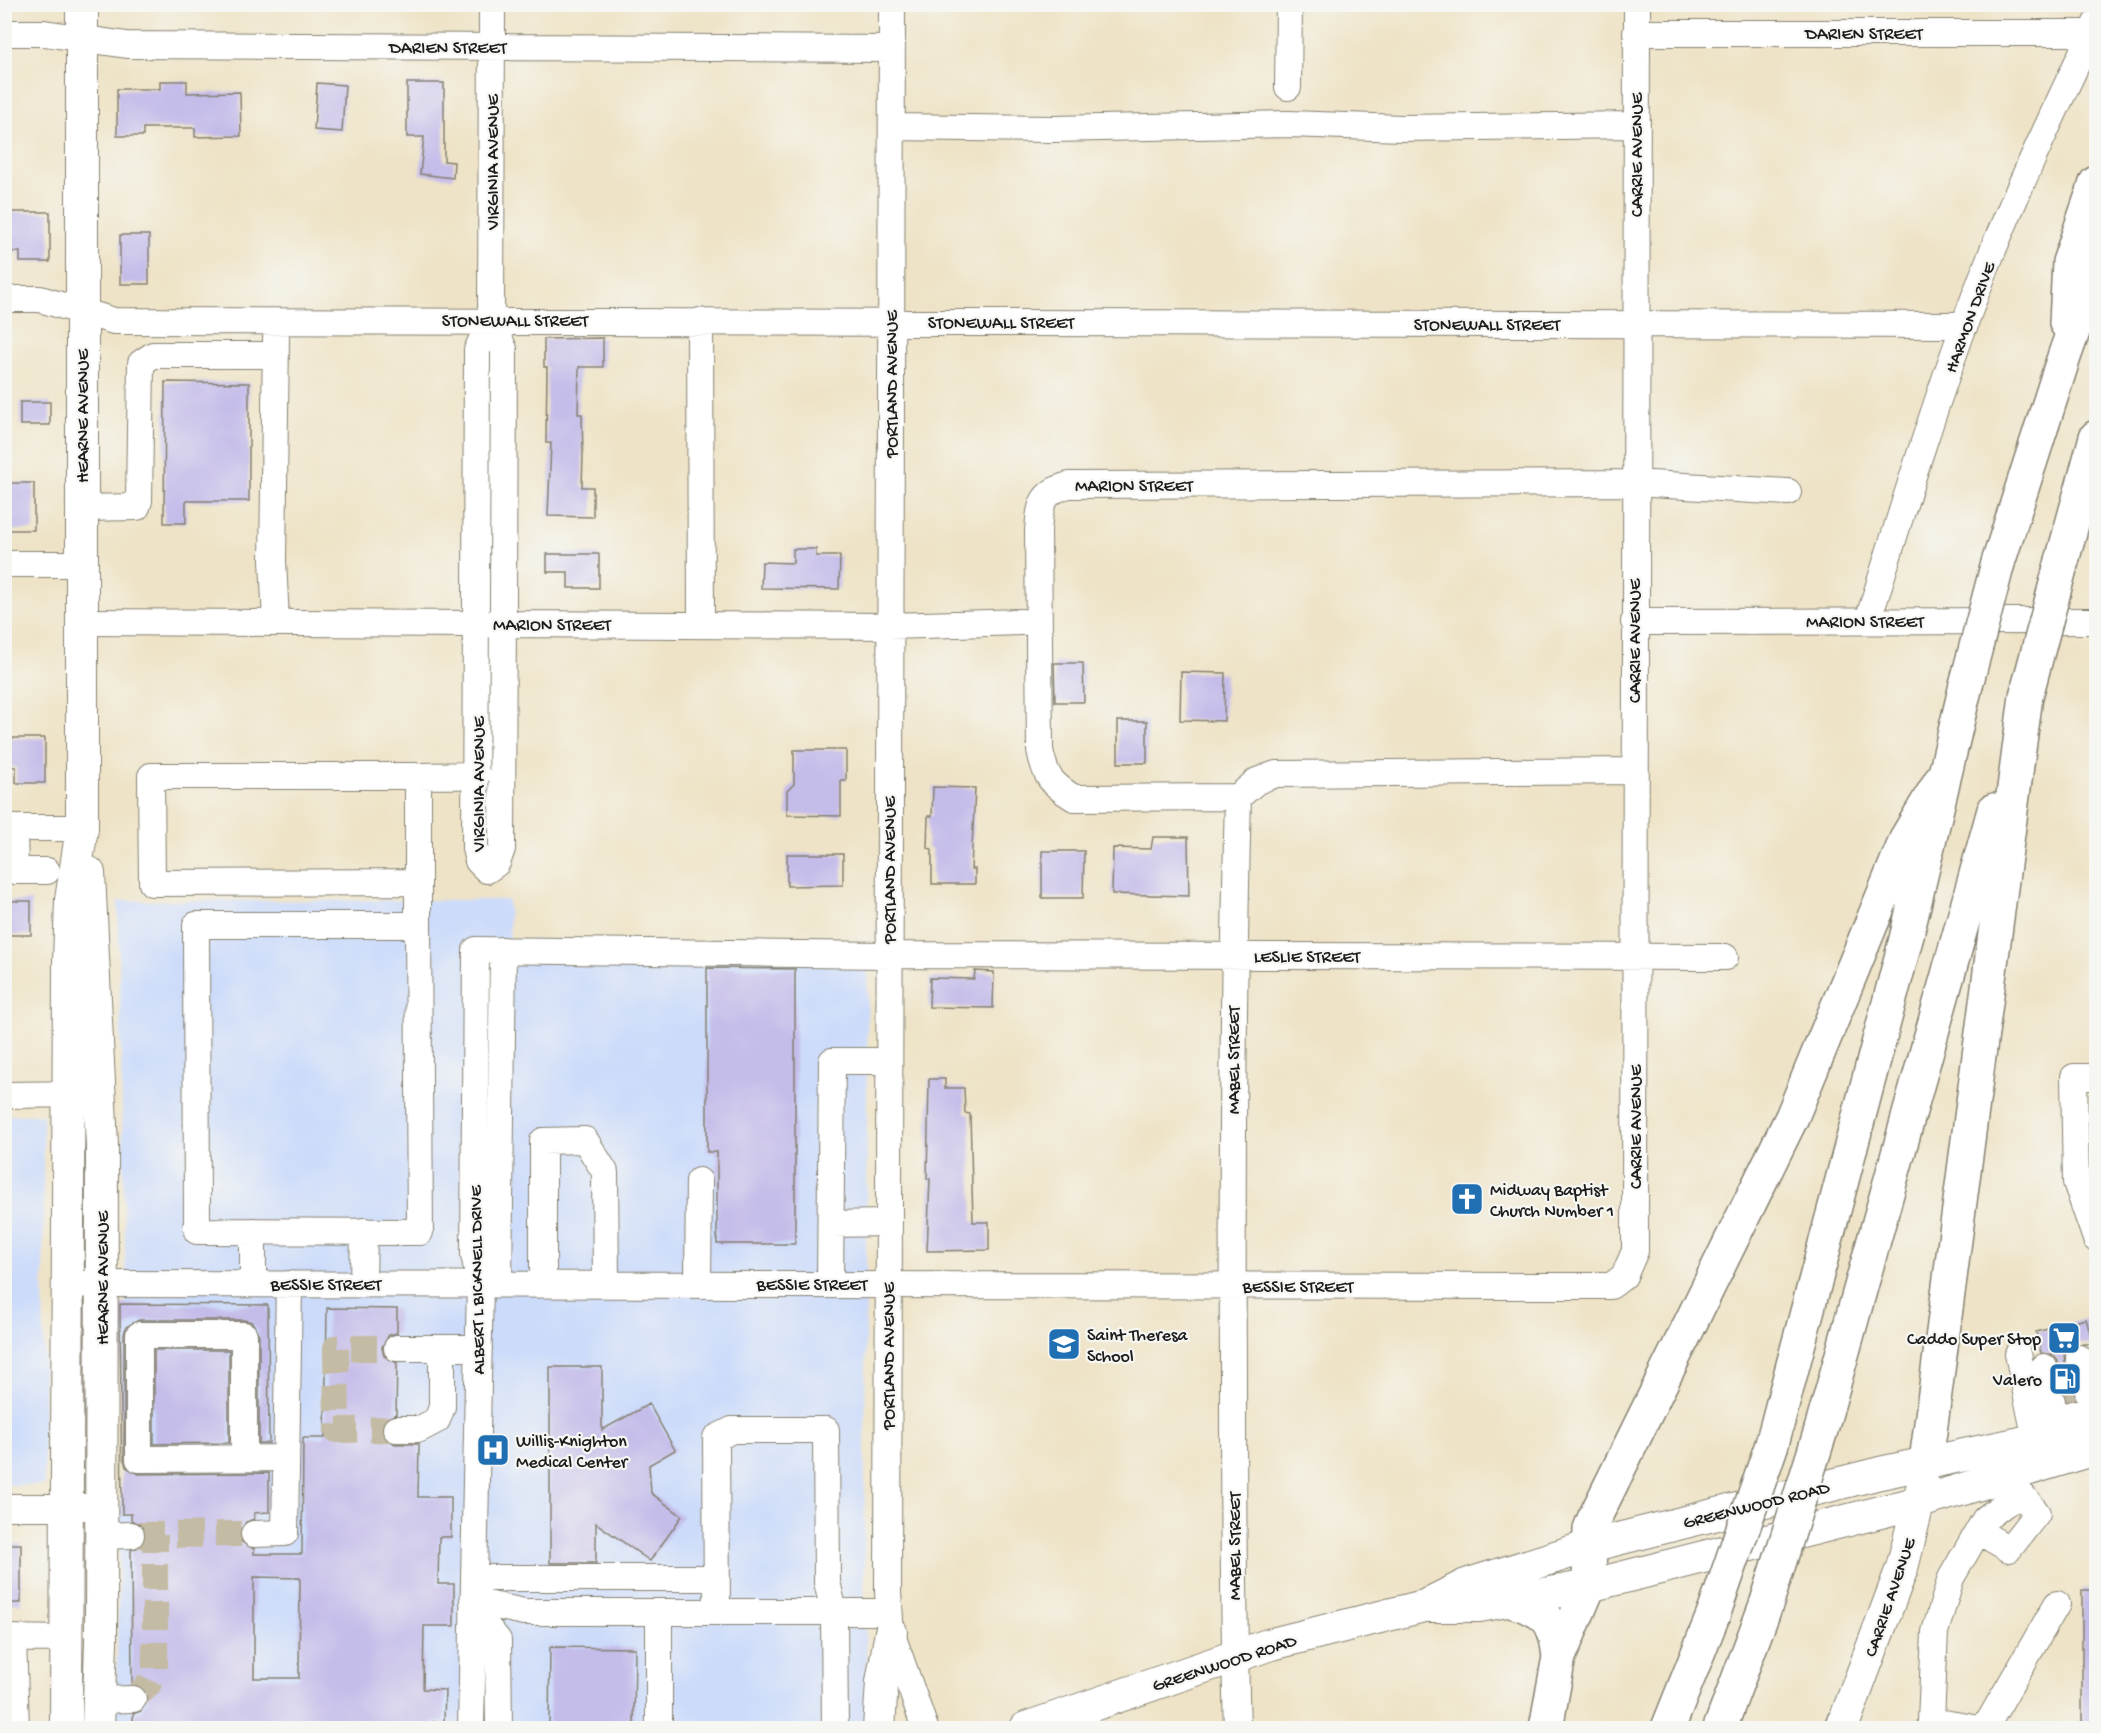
<svg xmlns="http://www.w3.org/2000/svg" width="2101" height="1733" font-family="'Gochi Hand',sans-serif">
  <style>
    .built { fill: #ccdbfa }
    .building { fill: #c4bce9; fill-rule: evenodd }
    .lines { fill: none; stroke-linecap: round; stroke-linejoin: round }
    .minor-tunnel { stroke: #c4bba4; stroke-width: 26; stroke-dasharray: 26 13; stroke-linecap: butt }
    .minor-casing { stroke: #858071; stroke-width: 28 }
    .major-casing { stroke: #858071; stroke-width: 34 }
    .highway-casing { stroke: #858071; stroke-width: 36 }
    .minor { stroke: #fff; stroke-width: 26 }
    .major { stroke: #fff; stroke-width: 32 }
    .highway { stroke: #fff; stroke-width: 33 }
    .highway-bridge-casing { stroke: #858071; stroke-width: 36; stroke-linecap: butt }
    .highway-bridge { stroke: #fff; stroke-width: 33 }
    .labels { text-anchor: middle; stroke-width: 4.5; stroke-linejoin: round; paint-order: stroke }
    .street-label { font-size: 18px; fill: #1c1c1c; stroke: #f6f6f2 }
    .poi-label { font-size: 18px; fill: #1c1c1c; stroke: #f6f6f2; text-anchor: start }
  </style>
  <rect width="100%" height="100%" fill="#f6f6f2"/>
  <filter id="ink" filterUnits="userSpaceOnUse"><feTurbulence type="fractalNoise" baseFrequency=".0167" numOctaves="2"/><feDisplacementMap in="SourceGraphic" scale="12" xChannelSelector="R" yChannelSelector="G"/><feConvolveMatrix kernelMatrix="1 2 1 2 8 2 1 2 1" color-interpolation-filters="sRGB"/></filter>
  <filter id="wash" filterUnits="userSpaceOnUse"><feTurbulence type="fractalNoise" baseFrequency=".008" numOctaves="4" result="noise"/><feDisplacementMap in="SourceGraphic" scale="24" xChannelSelector="R" yChannelSelector="G"/><feGaussianBlur stdDeviation="1.35" result="paint"/><feColorMatrix in="noise" values="0 0 0 0 0 0 0 0 0 0 0 0 0 0 0 0 0 1.4 0 .05"/><feComposite in="paint" operator="in"/></filter>
  <g filter="url(#wash)">
    <rect width="100%" height="100%" fill="#eee3c6"/>
    <path class="built" d="M508 900 510 940 868 945 864 1598 869 1728H115L126 1301 118 901Z
      M4 1115H43L44 1485H5Z"/>
    <g id="blocks">
      <path class="building" d="M160 81H187V93L240 92 241 136 195 137V128H143V136H117V89H160Z
        M317 83 345 85 342 132 314 130Z
        M407 83H444V161L454 162 453 178 420 174 424 137H407Z
        M4 212H50V262H20V252H4Z
        M120 235H149V284H120Z
        M603 338V367H579L578 414H582L583 455 582 487H593V517L548 516 551 443H546L547 367H544V339Z
        M165 382 249 383V501H186V523H164Z
        M20 402H50V425H20Z
        M4 483H34V530H4Z
        M793 549H816V556H840L839 589 761 588 762 562 793 563Z
        M547 554H599V588H568V572H547Z
        M1054 663H1083L1084 702H1055Z
        M1181 672 1225 673 1224 721 1180 720Z
        M1118 721H1147V763H1118Z
        M4 738H45V783H16V767H4Z
        M794 750H846V780H841V816L787 815V791L794 784Z
        M933 787 975 788 971 869H975V884H932V849L927 848 928 816H932Z
        M1153 837H1188L1189 896 1112 894 1113 848 1151 849Z
        M1042 851H1084L1083 898H1042Z
        M787 854H843V885L787 886Z
        M4 901H31V935H4Z
        M707 968 795 969V1244H717V1152H707Z
        M975 971 994 972 993 1008 929 1007 930 978 974 979Z
        M929 1079H945V1088H964L965 1113 970 1114 973 1222H989V1250L927 1251 930 1179H927Z
        M2090 1112H2097V1162L2091 1161Z
        M120 1304 268 1305 269 1443H259V1335L252 1322 244 1320H139L126 1327 124 1335V1459L126 1467 139 1474 269 1473V1512L254 1513V1519L246 1522 239 1534 242 1542 254 1549V1554H302L303 1438H325L327 1308 397 1309V1333L389 1335 382 1347 384 1356 397 1363 396 1414 383 1421V1436L395 1444H419L418 1497H451V1537H439L438 1584H454V1626H424L423 1689 445 1690 444 1722H433V1728H133V1714L141 1711 148 1699 145 1691 132 1684 131 1550 139 1547 146 1535 143 1527 131 1520V1514H122ZM254 1577 300 1578 299 1678H254Z
        M2086 1319 2093 1344H2075L2064 1355 2065 1362 2076 1377 2073 1389 2075 1398 2067 1400 2057 1381 2058 1361 2053 1355 2041 1353 2036 1332Z
        M154 1350H229V1443L154 1444Z
        M550 1367H602V1430L649 1404 675 1450 649 1465 651 1493 682 1516 650 1561 596 1523V1563H550Z
        M4 1544H21V1603H4Z
        M2082 1590H2097V1728H2082Z
        M550 1647 635 1648 634 1728H549Z"/>
    </g>
  </g>
  <g filter="url(#ink)">
    <use href="#blocks" fill-opacity="0" stroke="#858071" stroke-width="1.5"/>
    <g class="lines">
      <path class="minor-tunnel" d="M2048 1383 2083 1374
        M2052 1401 2088 1392
        M396 1429 337 1430 336 1348H397
        M137 1535 254 1534
        M133 1699 148 1685 155 1670V1535"/>
      <g class="minor-casing">
        <path id="minor" d="M892 4 888 1592 891 1632 925 1728
          M4 33H44L127 45 892 49
          M1636 33H2092
          M1288 87 1289 4
          M892 127 1053 129 1289 124 1402 128 1636 125
          M4 299H40L114 321 1965 325
          M491 320 477 350 475 848 478 861 487 870 497 863 502 849 504 349 491 320 492 4
          M700 321 701 625
          M276 338 273 560 276 622
          M82 508 137 507 139 501 141 363 153 355H276
          M4 564H82
          M1868 621C1903 507 1938 392 1981 280 2015 193 2056 108 2096 23
          M82 622 890 626 1022 622
          M1634 622 2096 621
          M418 776 477 775
          M1238 797 1074 798C1051 784 1045 776 1040 750L1038 531C1040 505 1041 492 1069 485L1634 483 1788 492
          M4 828H82
          M14 828 15 871H47
          M418 882 152 883 151 776H418V925
          M196 925H418L420 1232 197 1231Z
          M2096 1077H2074L2076 1182 2096 1239
          M4 1095 88 1094
          M831 1224 888 1223
          M253 1231V1284
          M363 1283 364 1231
          M499 1283 503 950
          M543 1283V1141L585 1140 605 1172 606 1283
          M698 1283 699 1181
          M68 1284 1611 1286 1624 1276 1635 1251 1637 4
          M830 1284 832 1061H889
          M397 1348H479
          M2018 1354 2036 1440
          M2079 1358 2093 1372 2088 1392
          M2044 1367 2041 1385 2052 1401
          M2033 1423 2096 1409
          M396 1429H420L437 1420 442 1407V1348
          M244 1458V1335H139V1459L286 1458
          M4 1507H102
          M254 1534 285 1533 289 1284
          M101 1536 131 1535
          M474 1578H716
          M473 1601 524 1612H889
          M473 1610 498 1640 499 1728
          M659 1612V1728
          M717 1612 716 1438 732 1430H826L827 1582 834 1612 835 1728
          M4 1638 66 1639
          M13 1638 16 1728
          M99 1700 133 1699
          M1931 1721 1935 1632 1951 1578 1985 1519 2006 1503 2022 1495 2037 1513 2009 1549 1978 1531
          M471 1728 480 1283 474 1255 476 950 889 955 1725 957
          M1237 1728C1233 1610 1233 1491 1233 1373 1232 1181 1233 989 1238 797L1257 781 1276 774 1635 771
          M1930 1728 1931 1721 1974 1728
          M1985 1728 2057 1604"/>
      </g>
      <g class="major-casing">
        <path id="major" d="M89 873 102 1146 101 1642 98 1728
          M1430 1603 1466 1585 1590 1546 1880 1473 2096 1427
          M66 1728 69 962 71 900 82 828V4
          M879 1728 882 1682 891 1632
          M1026 1728 1268 1645 1424 1606H1479L1589 1586 1920 1502 2096 1449
          M1842 1728 1902 1568 1923 1484"/>
      </g>
      <g class="highway-casing">
        <path id="highway" d="M2066 323 2069 262 2096 183
          M2062 561 2096 437
          M1998 563 2064 357 2096 267
          M1821 1430 1994 810
          M1772 1444 1906 939 1966 685
          M1926 1462 2026 696
          M1511 1601C1547 1611 1555 1620 1559 1657
          M1546 1728 1559 1657 1589 1586 1590 1529 1594 1519 1792 1117 1907 837 1945 773
          M1668 1728 1714 1613
          M1720 1728 1767 1602
          M1841 1728 1843 1723"/>
      </g>
      <use href="#minor" class="minor"/>
      <use href="#major" class="major"/>
      <use href="#highway" class="highway"/>
      <g class="highway-bridge-casing">
        <path id="highway-bridge" d="M1966 685 1998 563
          M2026 696 2062 561
          M1767 1602 1821 1430
          M1714 1613 1772 1444"/>
      </g>
      <use href="#highway-bridge" class="highway-bridge"/>
    </g>
  </g>
  <defs>
    <g id="church-square" transform="scale(1.725)"><rect x="-9" y="-9" width="18" height="18" rx="4" fill="#1f6fb2" stroke="#f6f6f2"/><path d="M-1.2-6h2.4v3.5h3.3v2.4h-3.3V6h-2.4V-.1h-3.3v-2.4h3.3Z" fill="#fff"/></g>
    <g id="supermarket-square" transform="scale(1.725)"><rect x="-9" y="-9" width="18" height="18" rx="4" fill="#1f6fb2" stroke="#f6f6f2"/><path d="M-6-5.5h2.5l.6 2H6L4.5 2H-2.5L-4.4-4H-6ZM-1.5 3.2a1.3 1.3 0 1 0 .1 0ZM3 3.2a1.3 1.3 0 1 0 .1 0Z" fill="#fff"/></g>
    <g id="school-square" transform="scale(1.725)"><rect x="-9" y="-9" width="18" height="18" rx="4" fill="#1f6fb2" stroke="#f6f6f2"/><path d="M0-5L7-2L0 1L-7-2ZM-4 1L0 2.5L4 1V4Q0 6-4 4Z" fill="#fff"/></g>
    <g id="fuel-square" transform="scale(1.725)"><rect x="-9" y="-9" width="18" height="18" rx="4" fill="#1f6fb2" stroke="#f6f6f2"/><path d="M-5.5-6h7V0h2V4h1.3V-2.5L3-4.5l.8-.8L6-3V5H2.5V1h-1V6h-7ZM-4.2-4.7v3.2H.2V-4.7Z" fill="#fff"/></g>
    <g id="hospital-square" transform="scale(1.725)"><rect x="-9" y="-9" width="18" height="18" rx="4" fill="#1f6fb2" stroke="#f6f6f2"/><path d="M-5-5h3v3.5h4V-5h3V5h-3V1.5h-4V5h-3Z" fill="#fff"/></g>
  </defs>
  <g fill-rule="evenodd">
    <use href="#church-square" x="1467" y="1199"/>
    <use href="#supermarket-square" x="2064" y="1338"/>
    <use href="#school-square" x="1064" y="1344"/>
    <use href="#fuel-square" x="2065" y="1379"/>
    <use href="#hospital-square" x="493" y="1450"/>
  </g>
  <g class="labels">
    <g class="street-label">
      <text x="1864" y="39">DARIEN STREET</text>
      <text x="448" y="53">DARIEN STREET</text>
      <text transform="translate(1636 155) rotate(-90)" y="6">CARRIE AVENUE</text>
      <text transform="translate(492 162) rotate(-90)" y="6">VIRGINIA AVENUE</text>
      <text transform="translate(1969 317) rotate(-70)" y="6">HARMON DRIVE</text>
      <text x="515" y="326">STONEWALL STREET</text>
      <text x="1001" y="328">STONEWALL STREET</text>
      <text x="1487" y="330">STONEWALL STREET</text>
      <text transform="translate(891 384) rotate(-90)" y="6">PORTLAND AVENUE</text>
      <text transform="translate(82 416) rotate(-90)" y="6">HEARNE AVENUE</text>
      <text x="1134" y="491">MARION STREET</text>
      <text x="1865" y="627">MARION STREET</text>
      <text x="552" y="630">MARION STREET</text>
      <text transform="translate(1634 641) rotate(-90)" y="6">CARRIE AVENUE</text>
      <text transform="translate(478 784) rotate(-90)" y="6">VIRGINIA AVENUE</text>
      <text transform="translate(889 870) rotate(-90)" y="6">PORTLAND AVENUE</text>
      <text x="1307" y="962">LESLIE STREET</text>
      <text transform="translate(1233 1060) rotate(-90)" y="6">MABEL STREET</text>
      <text transform="translate(1635 1127) rotate(-90)" y="6">CARRIE AVENUE</text>
      <text transform="translate(102 1278) rotate(-90)" y="6">HEARNE AVENUE</text>
      <text transform="translate(476 1280) rotate(-91)" y="6">ALBERT L BICKNELL DRIVE</text>
      <text x="326" y="1290">BESSIE STREET</text>
      <text x="812" y="1290">BESSIE STREET</text>
      <text x="1298" y="1292">BESSIE STREET</text>
      <text transform="translate(888 1356) rotate(-90)" y="6">PORTLAND AVENUE</text>
      <text transform="translate(1756 1504) rotate(-14)" y="6">GREENWOOD ROAD</text>
      <text transform="translate(1234 1546) rotate(-90)" y="6">MABEL STREET</text>
      <text transform="translate(1889 1597) rotate(-71)" y="6">CARRIE AVENUE</text>
      <text transform="translate(1224 1662) rotate(-18)" y="6">GREENWOOD ROAD</text>
    </g>
    <g class="poi-label">
      <text x="1490" y="1195">Midway Baptist<tspan x="1490" dy="21">Church Number 1</tspan></text>
      <text x="1087" y="1340">Saint Theresa<tspan x="1087" dy="21">School</tspan></text>
      <text x="2041" y="1344" text-anchor="end">Caddo Super Stop</text>
      <text x="2042" y="1385" text-anchor="end">Valero</text>
      <text x="516" y="1446">Willis-Knighton<tspan x="516" dy="21">Medical Center</tspan></text>
    </g>
  </g>
  <rect width="2101" height="1733" fill="none" stroke="#f6f6f2" stroke-width="24"/>
</svg>
